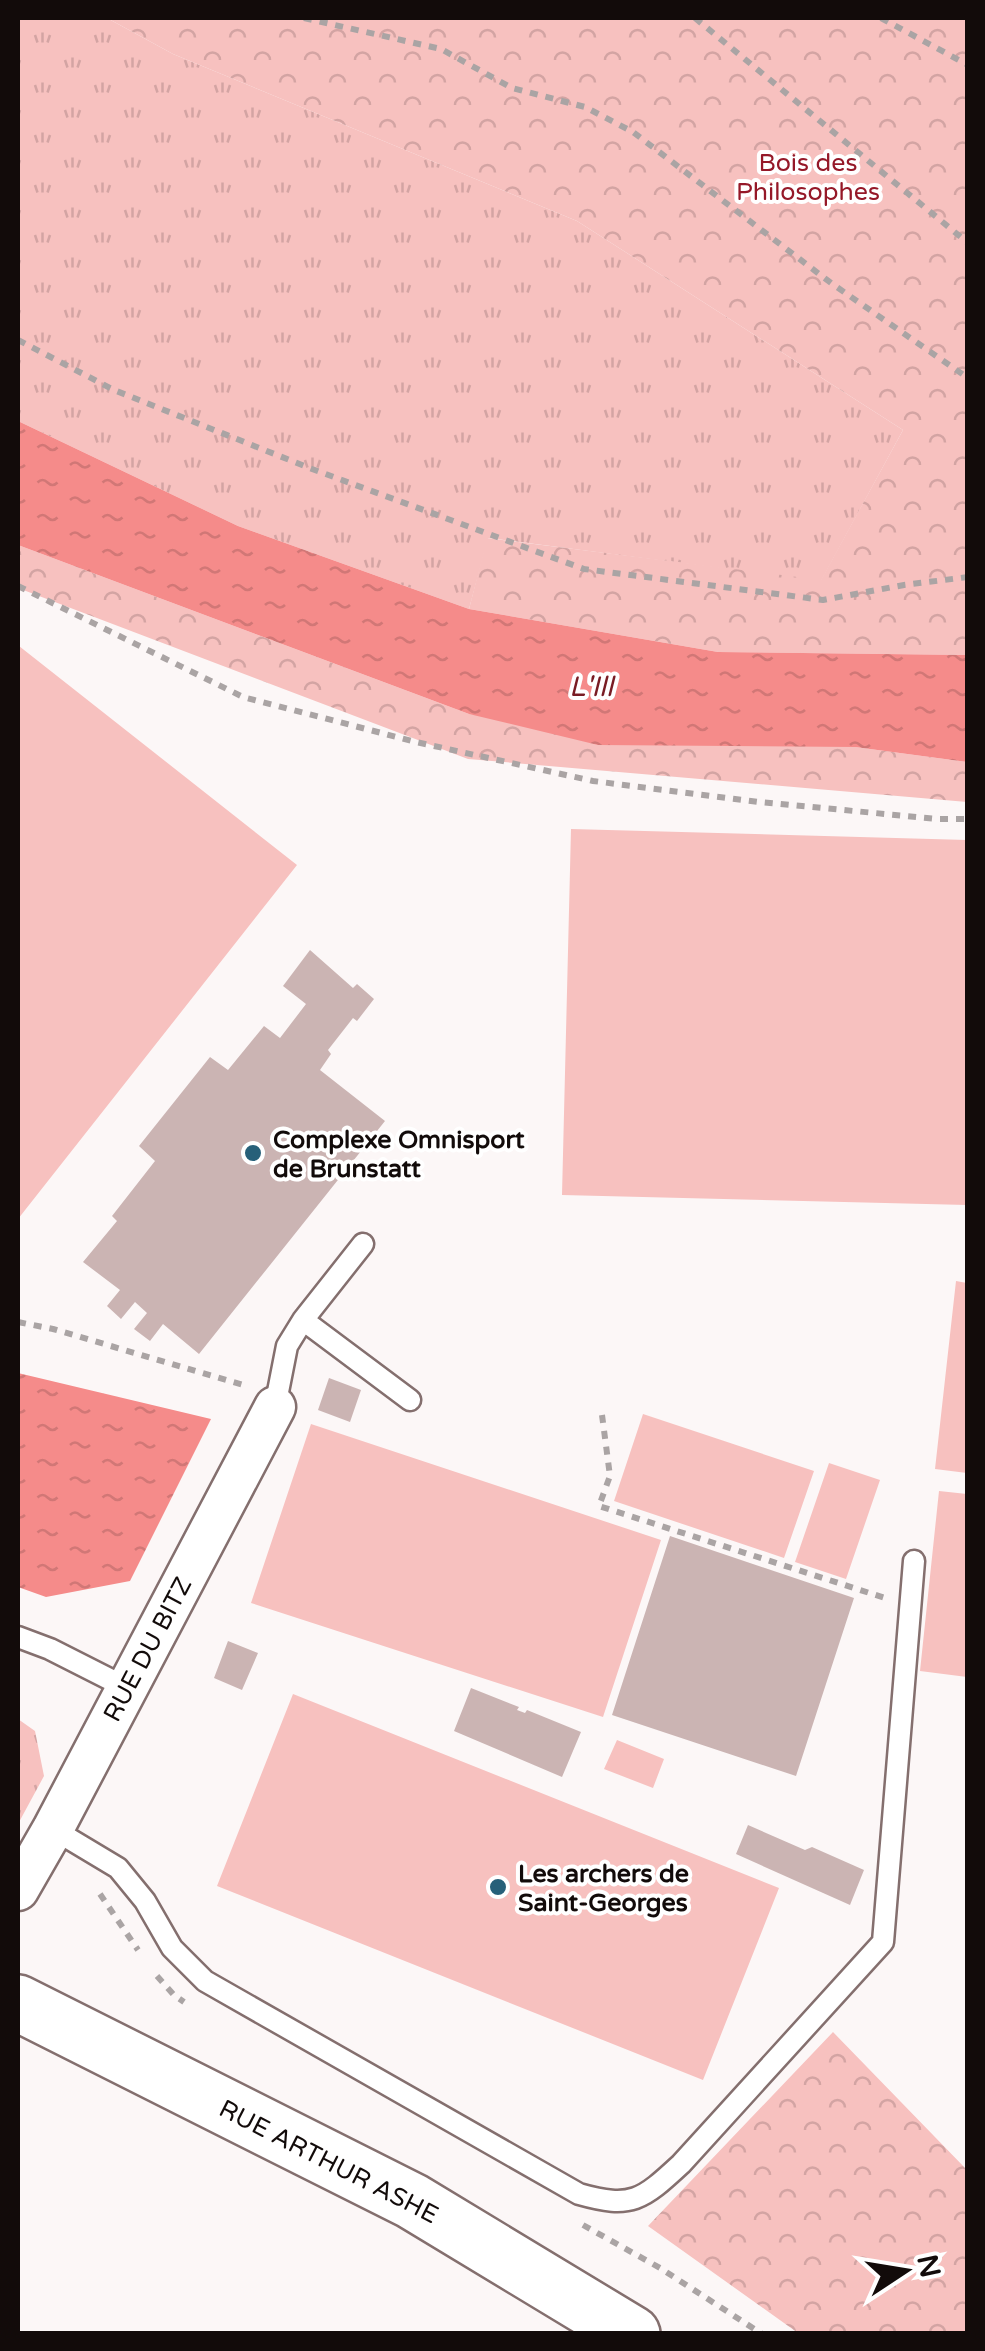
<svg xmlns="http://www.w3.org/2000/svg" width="985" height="2351" font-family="'Varela Round',sans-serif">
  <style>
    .grass { fill: url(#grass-tufts) }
    .forest { fill: url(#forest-crowns) }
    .park { fill: #f7c1bf }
    .water { fill: url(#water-ripples) }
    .building { fill: #cbb4b3 }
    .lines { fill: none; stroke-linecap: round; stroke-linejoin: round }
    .service-casing { stroke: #846f6e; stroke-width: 25 }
    .minor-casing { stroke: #846f6e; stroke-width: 45 }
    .secondary-casing { stroke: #846f6e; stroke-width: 60 }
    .path { stroke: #aaa4a4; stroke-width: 6; stroke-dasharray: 8 8; stroke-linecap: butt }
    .service { stroke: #fff; stroke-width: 20 }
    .minor { stroke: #fff; stroke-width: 40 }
    .secondary { stroke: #fff; stroke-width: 55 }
    .poi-dot { fill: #276079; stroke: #fff; stroke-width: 4 }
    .labels { text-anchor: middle; stroke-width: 8; stroke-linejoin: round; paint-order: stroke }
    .park-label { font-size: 25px; fill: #951828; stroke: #fff }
    .poi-label { font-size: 25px; font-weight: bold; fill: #120b0a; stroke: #fff; text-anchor: start }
    .street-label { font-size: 25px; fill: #120b0a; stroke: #fff }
    .water-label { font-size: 28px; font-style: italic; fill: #791c24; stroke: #fff }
  </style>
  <defs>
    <pattern id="grass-tufts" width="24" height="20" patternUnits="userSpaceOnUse" patternTransform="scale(2.5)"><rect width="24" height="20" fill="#f7c1bf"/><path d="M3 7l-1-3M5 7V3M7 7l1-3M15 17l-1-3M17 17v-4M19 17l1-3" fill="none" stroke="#d3a4a3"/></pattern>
    <pattern id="forest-crowns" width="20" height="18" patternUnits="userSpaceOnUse" patternTransform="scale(2.5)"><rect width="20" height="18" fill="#f7c1bf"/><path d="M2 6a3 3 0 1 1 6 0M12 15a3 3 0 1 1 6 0" fill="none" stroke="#d3a4a3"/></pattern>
    <pattern id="water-ripples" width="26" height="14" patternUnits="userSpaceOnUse" patternTransform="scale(2.5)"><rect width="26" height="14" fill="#f58b8a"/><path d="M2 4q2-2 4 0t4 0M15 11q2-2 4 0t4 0" fill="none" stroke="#d17776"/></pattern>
  </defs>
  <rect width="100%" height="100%" fill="#fcf7f7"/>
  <path class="grass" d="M18 18H107L173 54 577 221 903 430 821 581 488 538 469 609 238 526 18 421Z
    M18 1719 35 1731 44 1776 18 1824Z"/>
  <path class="forest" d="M107 18H967V655L718 652 469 609 487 538 821 580 903 430 577 221 173 54Z
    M18 545 469 714 855 747 967 762V802L468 759 18 588Z
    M833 2032 967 2170V2333H798L648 2226Z"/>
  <path class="park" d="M19 646 297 865 18 1219V648Z
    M571 829 967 840V1205L562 1195Z
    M956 1281 967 1283V1473L935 1469Z
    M643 1414 814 1471 784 1558 614 1501Z
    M311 1424 661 1540 603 1717 251 1603Z
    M829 1463 880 1480 846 1579 795 1562Z
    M939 1491 967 1494V1677L920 1671Z
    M293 1694 779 1888 703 2080 217 1886Z
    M617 1740 664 1759 653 1788 604 1769Z"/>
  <path class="water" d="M18 421 238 526 469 609 718 652 967 655V762L855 747 598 745 469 714 18 545Z
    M18 1373 211 1419 130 1581 46 1597 18 1587Z"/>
  <path class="building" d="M310 950 353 988 357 984 374 999 357 1021 353 1018 328 1050 331 1054 320 1070 385 1121 199 1354 163 1324 150 1341 134 1329 147 1313 135 1302 121 1319 107 1306 120 1290 83 1262 117 1221 112 1216 155 1161 139 1146 210 1057 228 1070 264 1026 280 1038 306 1004 283 986Z
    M329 1378 361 1390 350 1422 318 1410Z
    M670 1536 854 1598 796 1776 612 1715Z
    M228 1641 258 1653 242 1690 214 1678Z
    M471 1688 519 1707 517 1710 525 1713 527 1710 581 1732 562 1777 454 1731Z
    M748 1825 805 1850 812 1847 864 1870 850 1905 736 1854Z"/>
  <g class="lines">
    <g class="service-casing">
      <path id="service" d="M303 1320 410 1400
        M275 1407 287 1346 303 1320 363 1244
        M18 1637 50 1649 127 1688
        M53 1829 118 1868 145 1901 172 1948 205 1981 579 2194C632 2209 642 2200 681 2164L883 1942 914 1561"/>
    </g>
    <g class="minor-casing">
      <path id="minor" d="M18 1890 53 1829 275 1407"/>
    </g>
    <g class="secondary-casing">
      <path id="secondary" d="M18 2003 412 2201 632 2334"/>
    </g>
    <path class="path" d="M304 18 441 49 512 88 585 107 633 132 831 283 968 378
      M695 18 968 243
      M881 18 968 65
      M18 340 114 390 312 469 584 569 823 600 904 585 968 577
      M18 586 243 697 416 742 593 781 759 802 938 819H968
      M18 1322 53 1329 247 1386
      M602 1415 610 1476 599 1506 885 1598
      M100 1894 138 1950
      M157 1976 174 1995 184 2002
      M583 2225 660 2268 762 2334"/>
    <use href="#service" class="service"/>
    <use href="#minor" class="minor"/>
    <use href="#secondary" class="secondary"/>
  </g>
  <g class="poi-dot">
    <circle cx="253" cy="1153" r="10"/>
    <circle cx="498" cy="1887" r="10"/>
  </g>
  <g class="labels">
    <g class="park-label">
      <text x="808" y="171">Bois des<tspan x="808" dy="29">Philosophes</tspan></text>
    </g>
    <g class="poi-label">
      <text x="273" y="1148">Complexe Omnisport<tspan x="273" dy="29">de Brunstatt</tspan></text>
      <text x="518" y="1882">Les archers de<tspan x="518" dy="29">Saint-Georges</tspan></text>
    </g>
    <g class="street-label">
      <text transform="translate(147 1649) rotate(-62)" y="9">RUE DU BITZ</text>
      <text transform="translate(329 2161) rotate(27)" y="9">RUE ARTHUR ASHE</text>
    </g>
    <g class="water-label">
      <text x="591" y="696">L'Ill</text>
    </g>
  </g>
  <rect width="985" height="2351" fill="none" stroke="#120b0a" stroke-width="40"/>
  <g transform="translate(905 2271) rotate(78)" stroke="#ffffff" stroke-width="8" paint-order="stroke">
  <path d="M0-8L18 38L0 25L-18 38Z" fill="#120b0a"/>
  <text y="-15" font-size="28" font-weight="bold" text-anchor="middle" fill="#120b0a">N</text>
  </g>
</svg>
